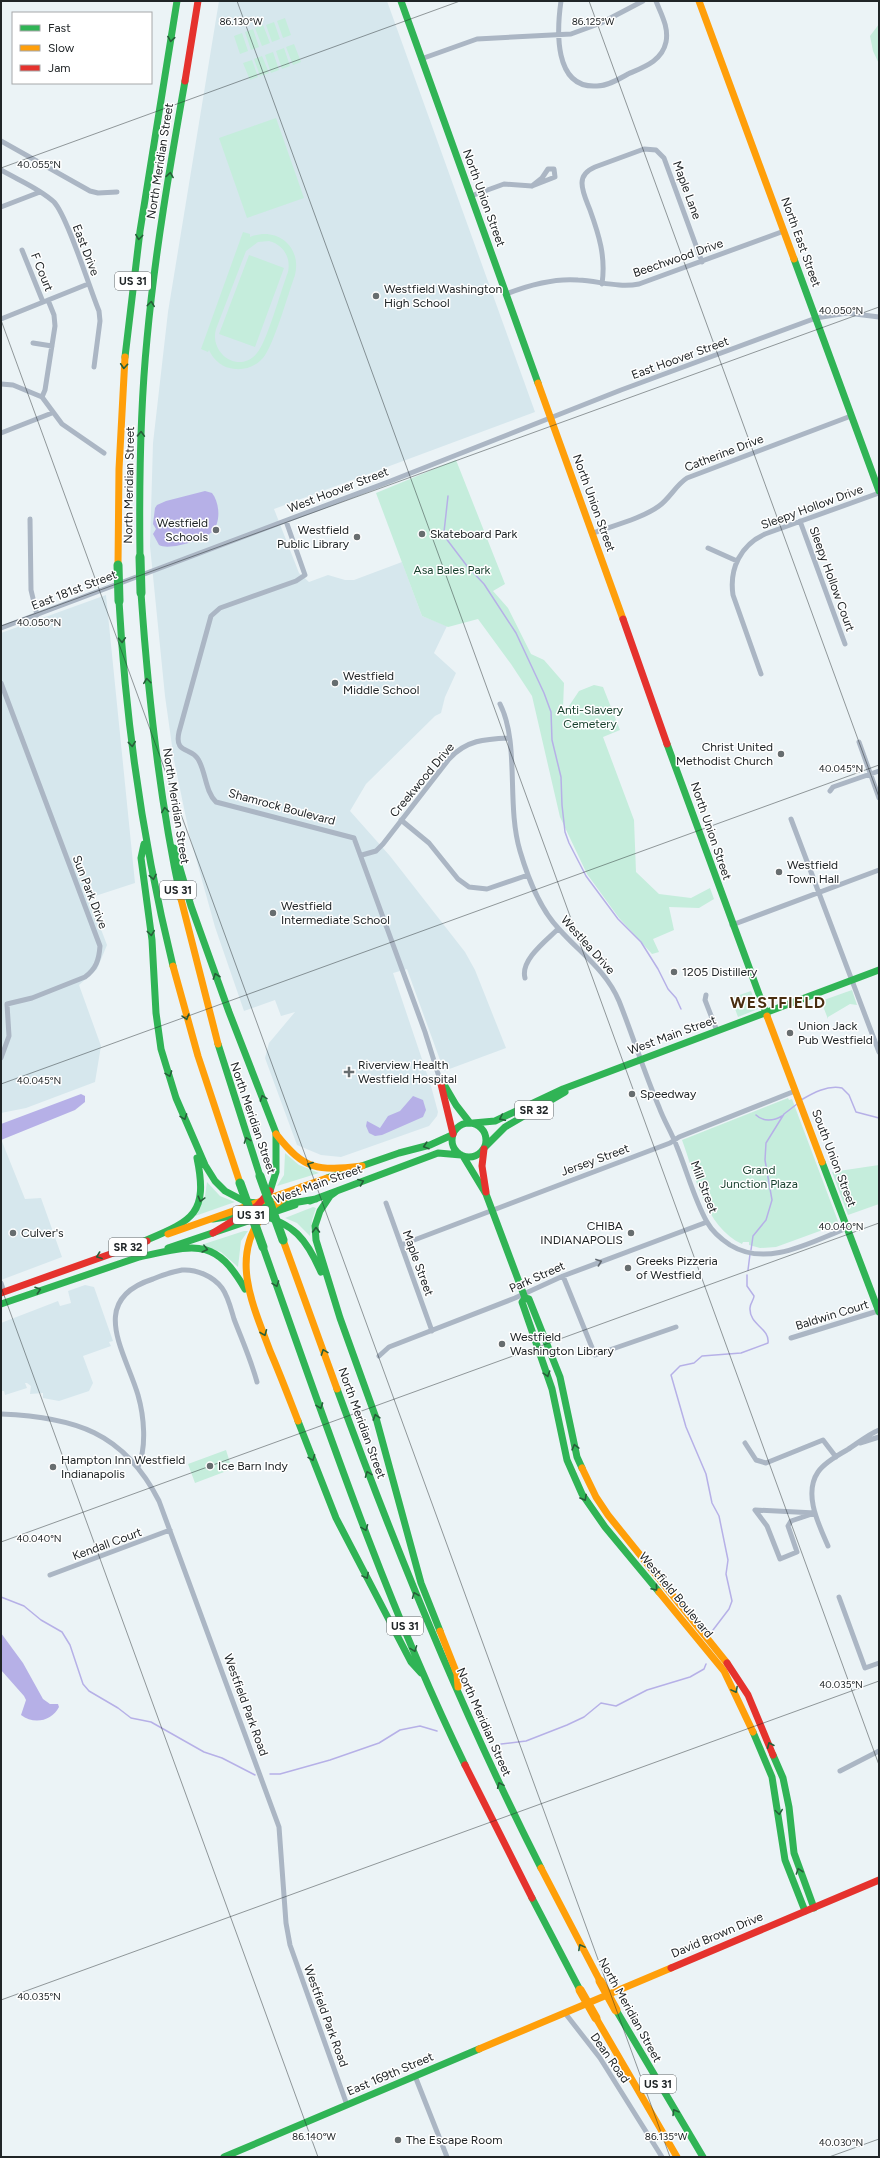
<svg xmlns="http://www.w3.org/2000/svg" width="880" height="2158" font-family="Figtree,sans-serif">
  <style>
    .built { fill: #d6e7ed }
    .green { fill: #c5eddc; fill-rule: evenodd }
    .water { fill: #b6b0e7 }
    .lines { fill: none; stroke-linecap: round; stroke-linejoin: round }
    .stream { stroke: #b6b0e7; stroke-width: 1.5 }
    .street { stroke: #abb6c4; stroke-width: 5 }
    .fast { stroke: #30b455; stroke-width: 7 }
    .slow { stroke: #ff9f0a; stroke-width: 7 }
    .jam { stroke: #e5322d; stroke-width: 7 }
    .fast-bridge { stroke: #30b455; stroke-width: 9 }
    .slow-bridge { stroke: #ff9f0a; stroke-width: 9 }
    .oneway { stroke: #265e39 }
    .oneway2 { stroke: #5f666e }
    .ticks { fill: none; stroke: #202527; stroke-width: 1; stroke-opacity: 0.45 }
    .poi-dot { fill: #676d6f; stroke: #fff; stroke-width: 1.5 }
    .labels { text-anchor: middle; stroke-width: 3; stroke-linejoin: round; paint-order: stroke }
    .shield { fill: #fff; stroke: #636668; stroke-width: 1 }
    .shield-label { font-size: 11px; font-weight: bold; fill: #202527 }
    .street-label { font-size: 12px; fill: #202527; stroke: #fff }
    .poi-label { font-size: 12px; fill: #202527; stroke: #fff; text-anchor: start }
    .park-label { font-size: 12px; fill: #153e2b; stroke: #fff }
    .district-label { font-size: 16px; font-weight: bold; letter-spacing: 1px; fill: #4a2e10; stroke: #fff }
    .ticks-label { font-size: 10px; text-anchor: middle; fill: #202527; stroke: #fff; stroke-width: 3; stroke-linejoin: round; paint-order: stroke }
  </style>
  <rect width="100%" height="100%" fill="#ebf3f6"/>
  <path class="built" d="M219 1H387L535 412 274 509 299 573 309 582 328 575 345 580H354L402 562 422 616 447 626 434 653 456 673 445 697 441 713 435 716 366 784 350 811 390 856 465 952 475 970 506 1048 444 1071 407 969 393 973 431 1086 438 1112 437 1116 429 1126 341 1157 321 1155 297 1145 265 1058 269 1043 295 1012 281 1016 275 1000 244 1011 215 927 190 837 174 760 165 696 150 546 153 443 168 312Z
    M106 595 135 883 89 898 107 945 97 969 79 985 101 1046 95 1082 26 1108 1 1113V633Z
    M1 1139 25 1199 41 1198 62 1257 1 1280Z
    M85 1285 94 1287 113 1341 109 1342 111 1346 83 1356 93 1383 89 1391 59 1401 43 1398V1393L30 1394 31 1386 27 1383H25L27 1388 5 1395 4 1391H1V1323L58 1301 60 1306 71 1303 68 1291Z"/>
  <path class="green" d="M285 18 291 35 283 38 277 21Z
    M274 22 280 39 272 42 266 25Z
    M879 24V64L873 51 870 36Z
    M263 25 270 43 262 46 255 28Z
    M253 29 259 47 251 50 245 32Z
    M242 33 248 51 240 54 234 36Z
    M294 44 301 62 293 65 286 47Z
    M284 48 290 66 282 69 276 51Z
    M273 52 279 70 271 73 265 55Z
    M262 56 269 73 260 76 254 59Z
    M252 60 258 77 250 80 243 63Z
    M276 118 304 198 247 218 219 138Z
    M243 232 250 234V237C277 226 302 247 295 275 288 294 274 345 263 358 256 366 245 370 235 369 223 368 214 361 209 350L208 352 201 349ZM269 241C284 245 291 258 288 272 281 290 267 342 257 353 239 375 209 353 216 329L246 251 258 242Z
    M249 255 284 268 255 347 219 334Z
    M456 460 505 584 493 591 508 608 531 654 544 660 564 683 563 708 567 709 579 691 594 685 603 687 620 730 603 737 634 820 636 872 659 894 691 898 710 888 714 899 699 908 669 907 674 930 653 939 659 952 652 954 619 918 587 874 560 817 532 696 511 664 478 619 448 627 422 616 376 493Z
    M852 990 857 1005 850 1004 828 1017V1019L821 1001Z
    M751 991 758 1009 738 1017 731 998Z
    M788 1098 789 1100 792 1099 839 1224 776 1247 760 1248 749 1245V1242H743L742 1244C705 1227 695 1175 682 1140Z
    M285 1153 299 1165 319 1173 277 1186 284 1175Z
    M879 1165V1204L848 1215 832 1172Z
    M207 1182 220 1196 235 1202 195 1216 205 1196Z
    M313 1207 316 1208 312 1220 310 1236 297 1223 285 1218Z
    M244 1231H248L241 1241 238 1267 221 1252 201 1245Z
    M226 1450 232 1469 195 1483 188 1464Z"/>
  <path class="water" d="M205 491 212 493C220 503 221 523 212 532 203 540 169 551 159 545L153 534 156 529 153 524 155 508 157 505 166 501Z
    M81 1094 85 1096V1102L75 1110 1 1140V1124Z
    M413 1096 423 1100 426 1110 423 1117 382 1135 375 1136 369 1133 366 1126 367 1121 380 1128 388 1116 400 1111Z
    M1 1633 23 1663 43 1699 50 1704H58L59 1707C52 1721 34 1725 21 1715L26 1700 24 1696 1 1670Z"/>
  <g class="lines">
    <path class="stream" d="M448 496 444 532 445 537 467 566 484 584 516 633 544 693 551 712 552 740 561 777 562 805 565 832 569 843 586 876 618 919 641 942 658 969 668 989 676 998 681 1009
      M801 1100C813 1093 827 1085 842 1088L849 1095 856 1112 879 1118
      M756 1115C763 1122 774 1121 782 1116
      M751 1250 753 1236 766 1220 772 1200 765 1160 766 1143 784 1114 797 1104
      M748 1270 750 1254
      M1 1597 24 1606 41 1620 62 1632 70 1645 83 1684 89 1691 118 1708 131 1718 151 1722 204 1752 222 1758 255 1775
      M713 1630 729 1609 732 1601 726 1574 728 1560 719 1516 712 1503 706 1474 686 1427 671 1375 680 1366 694 1363 702 1356 741 1353 768 1343C770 1328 749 1325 750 1308 750 1303 754 1300 754 1296L747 1286V1275
      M501 1744 526 1741 567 1725 584 1717 601 1703 616 1706 647 1690 690 1677 704 1669 706 1664
      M270 1774H280L330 1760 379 1743 400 1730 420 1726 437 1731"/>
    <path class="street" d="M561 1C557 29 553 89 597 86 608 86 619 79 628 74 644 67 662 61 666 42 669 27 661 14 656 1
      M421 59 477 39 571 34 601 23 643 1
      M1 141 90 191 98 193 117 192
      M1 170C18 180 39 188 54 202 67 216 90 289 99 311L100 321 94 367
      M471 196 504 184 532 186 555 177 554 169H548L542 178 532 186
      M1 207 40 192
      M22 250 43 302
      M602 284C606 257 599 235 590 210 587 202 582 192 582 183 582 175 588 170 595 167L644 149 656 150 664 158 702 262
      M506 294C529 285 553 278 578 280 599 281 618 288 639 284L784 231
      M1 319 88 284
      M33 343 52 346
      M1 384 13 385 42 397 62 424 104 453
      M42 397 45 390 55 326 54 315 48 300
      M1 433 52 413
      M30 519 31 590 37 615
      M286 521 305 575 296 581 220 608 211 616 179 732C174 754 191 747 198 759 206 772 205 791 216 802L354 838 425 1032 440 1080
      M800 521 845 644
      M593 533C612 526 643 518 659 506 670 498 676 485 687 478L851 416
      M708 548 737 561
      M1 628 388 482 621 390 816 318 847 313 879 317
      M761 674 733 595C729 568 741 545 765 534L879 493
      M1 683 100 946C99 960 96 969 85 977L32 998 7 1004 9 1036 1 1058
      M500 704C520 744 506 804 520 851 528 878 539 908 559 929 580 953 606 970 619 1001 633 1036 644 1072 659 1107 664 1121 672 1133 677 1147 687 1171 694 1199 707 1222 712 1231 721 1239 730 1245 767 1268 811 1242 847 1228
      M859 742 879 798
      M830 791 833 787 879 771
      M791 819 879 1052
      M401 820 429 843 458 879 469 887 487 889 528 875
      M362 855 376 851 383 844 449 759C466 740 485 739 509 738
      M732 925 879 870
      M525 978C520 960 547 940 558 929
      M706 995 705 1000 717 1031
      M386 1203 432 1331
      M401 1245 670 1143 679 1137 795 1091
      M563 1276 595 1355 676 1327
      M1 1283 4 1292
      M791 1338 878 1311
      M379 1356 389 1347 515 1298 563 1276 707 1222
      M1 1414C74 1417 124 1432 159 1501L279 1827 286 1923 290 1945 347 2105
      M745 1443 756 1460 766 1463 823 1440 836 1457
      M860 1443 879 1437
      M138 1467C147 1447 144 1416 138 1395 125 1351 87 1300 153 1279 162 1275 172 1272 182 1270 196 1269 213 1276 222 1288 228 1296 231 1309 234 1319 242 1340 251 1360 257 1382
      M755 1510 815 1513 791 1521 788 1526 797 1552 780 1559 767 1526Z
      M828 1546C819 1525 803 1494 818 1472 824 1463 838 1455 847 1450 858 1443 867 1435 879 1430
      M50 1575 170 1530
      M839 1597 865 1668 879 1663
      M840 1771 879 1751
      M565 2013 600 2058 662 2157
      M415 2076 447 2157"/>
    <path class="fast" d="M401 1 538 383
      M794 259 879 491
      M125 357 140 231 177 1
      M140 557C139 484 140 411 147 339 155 252 170 166 185 81
      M141 593C148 695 159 798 181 899
      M119 601C126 727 143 844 173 966
      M667 744 767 1016
      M144 844 141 858 152 940 156 1013 161 1049 176 1098 205 1165 215 1181 225 1191 246 1202 281 1205 316 1199
      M174 848 191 906 229 1012 276 1133V1172L270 1191
      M218 1044 260 1176
      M442 1081 456 1105 470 1123
      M452 1140a17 17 0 1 1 34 0a17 17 0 1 1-34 0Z
      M473 1123 495 1121 563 1089 879 970
      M484 1148 505 1127 565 1092
      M463 1156 486 1194 525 1298 529 1299 560 1377 577 1457 582 1468
      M822 1162 879 1312
      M327 1178 399 1153 430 1145 452 1135
      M337 1191 330 1196 320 1211 315 1226 316 1240 340 1318 376 1418 421 1583 440 1631
      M310 1201 438 1153 461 1155
      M258 1214C294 1224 306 1238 321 1272
      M213 1219 245 1214
      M142 1242C191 1221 209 1216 197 1158
      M263 1247C325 1422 384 1598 465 1765
      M168 1248 295 1205
      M139 1257C193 1246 214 1235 245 1289
      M525 1298 522 1302 552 1389 567 1460 582 1494 605 1527 659 1592
      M1 1304 145 1255
      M337 1389C397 1553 462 1713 541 1868
      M298 1421 336 1518 411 1662 421 1673
      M753 1732 772 1777 785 1860 805 1911
      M773 1755 783 1778 789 1807 794 1853 814 1908
      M532 1898 580 1990
      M616 2010 703 2157
      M224 2157 479 2049"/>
    <path class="slow" d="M699 1 794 259
      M538 383 623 619
      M118 565 119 469 125 357
      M181 899 218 1044
      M173 966 198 1056 240 1183
      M767 1016 822 1162
      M276 1134C305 1171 318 1171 362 1166
      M168 1234 327 1178
      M283 1240 337 1389
      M298 1421C289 1398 280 1374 270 1351 255 1310 231 1262 259 1221 269 1206 287 1197 301 1187
      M582 1468 596 1497 608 1515 727 1663
      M659 1592 724 1671 753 1732
      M440 1631 457 1674 458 1687
      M541 1868 600 1981
      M596 2018 677 2157
      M479 2049 671 1968"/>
    <path class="jam" d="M185 81 198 1
      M623 619 667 744
      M440 1080 453 1134
      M484 1149 482 1166 486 1192
      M213 1233 257 1206 270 1191
      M1 1293 147 1241
      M727 1663 748 1695 773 1755
      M465 1765 532 1898
      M671 1968 879 1880"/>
    <path class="fast-bridge" d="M140 557 141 593
      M118 565 119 601
      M260 1176 283 1240
      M240 1183 263 1247"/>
    <path class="slow-bridge" d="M600 1981 616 2010
      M580 1990 596 2018"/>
  </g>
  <defs><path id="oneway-chevron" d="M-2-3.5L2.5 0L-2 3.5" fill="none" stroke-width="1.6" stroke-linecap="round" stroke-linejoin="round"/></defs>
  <g class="oneway">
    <use href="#oneway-chevron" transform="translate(171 39) rotate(99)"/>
    <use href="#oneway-chevron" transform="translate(170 175) rotate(-81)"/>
    <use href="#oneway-chevron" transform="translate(139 237) rotate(97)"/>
    <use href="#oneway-chevron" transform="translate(151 304) rotate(-83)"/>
    <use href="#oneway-chevron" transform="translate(124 366) rotate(94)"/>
    <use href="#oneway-chevron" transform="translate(141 434) rotate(-88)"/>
    <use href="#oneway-chevron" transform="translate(122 640) rotate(87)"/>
    <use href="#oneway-chevron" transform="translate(147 681) rotate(-97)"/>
    <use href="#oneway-chevron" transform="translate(132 744) rotate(84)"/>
    <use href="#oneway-chevron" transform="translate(165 810) rotate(-98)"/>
    <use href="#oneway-chevron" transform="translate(153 877) rotate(79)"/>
    <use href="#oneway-chevron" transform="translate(151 933) rotate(83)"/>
    <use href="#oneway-chevron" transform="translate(216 976) rotate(-109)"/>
    <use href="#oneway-chevron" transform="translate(186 1017) rotate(74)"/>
    <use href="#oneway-chevron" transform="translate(169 1074) rotate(70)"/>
    <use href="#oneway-chevron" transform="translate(263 1098) rotate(-110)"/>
    <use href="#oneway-chevron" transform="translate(184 1117) rotate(70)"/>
    <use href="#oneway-chevron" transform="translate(502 1118) rotate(154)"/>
    <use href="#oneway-chevron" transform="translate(247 1140) rotate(-110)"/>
    <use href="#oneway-chevron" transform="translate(426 1146) rotate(162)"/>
    <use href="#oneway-chevron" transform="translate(310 1165) rotate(-159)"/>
    <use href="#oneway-chevron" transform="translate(361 1182) rotate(-21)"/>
    <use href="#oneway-chevron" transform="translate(201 1199) rotate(105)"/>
    <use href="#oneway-chevron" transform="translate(316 1230) rotate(-90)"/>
    <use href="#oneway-chevron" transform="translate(205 1249) rotate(14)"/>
    <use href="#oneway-chevron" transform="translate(99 1256) rotate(160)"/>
    <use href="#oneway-chevron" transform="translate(276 1284) rotate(70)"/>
    <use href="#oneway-chevron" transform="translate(38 1290) rotate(-18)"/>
    <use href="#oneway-chevron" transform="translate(264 1333) rotate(68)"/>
    <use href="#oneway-chevron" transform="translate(324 1352) rotate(-110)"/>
    <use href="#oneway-chevron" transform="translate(547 1374) rotate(72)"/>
    <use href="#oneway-chevron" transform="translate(320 1406) rotate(70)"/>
    <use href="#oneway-chevron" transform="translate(376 1417) rotate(-107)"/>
    <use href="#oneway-chevron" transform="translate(575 1447) rotate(-104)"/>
    <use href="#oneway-chevron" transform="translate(312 1458) rotate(69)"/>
    <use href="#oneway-chevron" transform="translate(368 1474) rotate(-111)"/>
    <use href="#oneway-chevron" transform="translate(584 1498) rotate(61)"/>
    <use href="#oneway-chevron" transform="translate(365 1528) rotate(69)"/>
    <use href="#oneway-chevron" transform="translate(366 1576) rotate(62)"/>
    <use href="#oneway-chevron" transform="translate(655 1588) rotate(50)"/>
    <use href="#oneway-chevron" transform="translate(415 1595) rotate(-112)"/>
    <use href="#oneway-chevron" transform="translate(414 1649) rotate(69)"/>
    <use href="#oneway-chevron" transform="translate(735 1690) rotate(62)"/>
    <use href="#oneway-chevron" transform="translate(770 1745) rotate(-113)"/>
    <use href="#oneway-chevron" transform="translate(500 1785) rotate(-114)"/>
    <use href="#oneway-chevron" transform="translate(779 1812) rotate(82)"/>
    <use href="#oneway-chevron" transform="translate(799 1871) rotate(-109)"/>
    <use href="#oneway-chevron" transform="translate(581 1947) rotate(-118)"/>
    <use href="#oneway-chevron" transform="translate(675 2112) rotate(-121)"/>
  </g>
  <use class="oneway2" href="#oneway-chevron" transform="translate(599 1262) rotate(-20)"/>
  <path class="ticks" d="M237 1 879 1765M589 1 879 797M1 168 460 1M1 320 670 2157M1 626 879 307M1 1084 879 765M1 1287 318 2157M1 1542 879 1223M1 2000 879 1681M829 2157 879 2139"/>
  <g class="poi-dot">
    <circle cx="376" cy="296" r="4"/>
    <circle cx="216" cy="530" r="4"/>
    <circle cx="422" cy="534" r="4"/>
    <circle cx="357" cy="537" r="4"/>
    <circle cx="335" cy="683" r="4"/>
    <circle cx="781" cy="754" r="4"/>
    <circle cx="779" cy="872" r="4"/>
    <circle cx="273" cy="913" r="4"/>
    <circle cx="674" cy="972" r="4"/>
    <circle cx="790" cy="1033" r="4"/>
    <path d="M347 1066h4v4h4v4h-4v4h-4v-4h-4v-4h4z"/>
    <circle cx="632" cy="1094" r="4"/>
    <circle cx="13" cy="1233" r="4"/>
    <circle cx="631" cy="1233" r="4"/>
    <circle cx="628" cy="1268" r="4"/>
    <circle cx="502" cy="1344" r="4"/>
    <circle cx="210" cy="1466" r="4"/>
    <circle cx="53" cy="1467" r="4"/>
    <circle cx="398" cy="2140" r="4"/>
  </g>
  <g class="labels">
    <g class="shield">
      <rect x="115" y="272" width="36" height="18" rx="3"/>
      <rect x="160" y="881" width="36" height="18" rx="3"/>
      <rect x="515" y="1101" width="38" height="18" rx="3"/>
      <rect x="233" y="1206" width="36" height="18" rx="3"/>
      <rect x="109" y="1238" width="38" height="18" rx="3"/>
      <rect x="387" y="1617" width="36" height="18" rx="3"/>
      <rect x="640" y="2075" width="36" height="18" rx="3"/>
    </g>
    <g class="shield-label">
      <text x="133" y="285">US 31</text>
      <text x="178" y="894">US 31</text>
      <text x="534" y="1114">SR 32</text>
      <text x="251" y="1219">US 31</text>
      <text x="128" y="1251">SR 32</text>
      <text x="405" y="1630">US 31</text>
      <text x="658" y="2088">US 31</text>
    </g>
    <g class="street-label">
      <text transform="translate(160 161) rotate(-81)" y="4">North Meridian Street</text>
      <text transform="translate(687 190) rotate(70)" y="4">Maple Lane</text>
      <text transform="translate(484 198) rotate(70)" y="4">North Union Street</text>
      <text transform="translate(801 242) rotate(70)" y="4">North East Street</text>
      <text transform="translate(86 250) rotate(69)" y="4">East Drive</text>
      <text transform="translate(678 258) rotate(-19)" y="4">Beechwood Drive</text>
      <text transform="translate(42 272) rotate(68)" y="4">F Court</text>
      <text transform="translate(680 358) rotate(-20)" y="4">East Hoover Street</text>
      <text transform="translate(724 453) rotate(-21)" y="4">Catherine Drive</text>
      <text transform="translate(129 485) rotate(-89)" y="4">North Meridian Street</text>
      <text transform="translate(338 490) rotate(-21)" y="4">West Hoover Street</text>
      <text transform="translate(594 503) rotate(70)" y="4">North Union Street</text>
      <text transform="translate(812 507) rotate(-20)" y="4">Sleepy Hollow Drive</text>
      <text transform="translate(832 579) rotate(70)" y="4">Sleepy Hollow Court</text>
      <text transform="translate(74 590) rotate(-21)" y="4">East 181st Street</text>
      <text transform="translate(422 780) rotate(-50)" y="4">Creekwood Drive</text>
      <text transform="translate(176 806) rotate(81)" y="4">North Meridian Street</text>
      <text transform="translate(282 807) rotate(15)" y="4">Shamrock Boulevard</text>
      <text transform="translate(711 831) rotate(71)" y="4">North Union Street</text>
      <text transform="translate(90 892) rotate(69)" y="4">Sun Park Drive</text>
      <text transform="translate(588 945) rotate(48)" y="4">Westlea Drive</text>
      <text transform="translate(672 1035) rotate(-20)" y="4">West Main Street</text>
      <text transform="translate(253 1118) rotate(71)" y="4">North Meridian Street</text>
      <text transform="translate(834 1158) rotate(69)" y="4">South Union Street</text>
      <text transform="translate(595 1160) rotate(-20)" y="4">Jersey Street</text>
      <text transform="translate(318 1184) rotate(-20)" y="4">West Main Street</text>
      <text transform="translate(704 1187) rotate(69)" y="4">Mill Street</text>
      <text transform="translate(418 1263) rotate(70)" y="4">Maple Street</text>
      <text transform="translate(537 1277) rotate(-24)" y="4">Park Street</text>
      <text transform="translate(832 1315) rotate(-17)" y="4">Baldwin Court</text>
      <text transform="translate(362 1423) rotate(70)" y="4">North Meridian Street</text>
      <text transform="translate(107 1544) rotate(-20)" y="4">Kendall Court</text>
      <text transform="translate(676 1595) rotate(50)" y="4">Westfield Boulevard</text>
      <text transform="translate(246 1705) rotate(70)" y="4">Westfield Park Road</text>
      <text transform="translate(484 1722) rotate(66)" y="4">North Meridian Street</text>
      <text transform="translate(717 1935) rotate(-23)" y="4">David Brown Drive</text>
      <text transform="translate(630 2010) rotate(61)" y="4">North Meridian Street</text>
      <text transform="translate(326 2016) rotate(70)" y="4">Westfield Park Road</text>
      <text transform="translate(610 2058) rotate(55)" y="4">Dean Road</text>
      <text transform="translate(390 2074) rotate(-23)" y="4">East 169th Street</text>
    </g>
    <g class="poi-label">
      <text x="384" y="293">Westfield Washington<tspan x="384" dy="14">High School</tspan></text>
      <text x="208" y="527" text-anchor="end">Westfield<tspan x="208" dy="14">Schools</tspan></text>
      <text x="349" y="534" text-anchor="end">Westfield<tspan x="349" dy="14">Public Library</tspan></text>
      <text x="430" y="538">Skateboard Park</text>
      <text x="343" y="680">Westfield<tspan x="343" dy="14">Middle School</tspan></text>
      <text x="773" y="751" text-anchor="end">Christ United<tspan x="773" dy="14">Methodist Church</tspan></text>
      <text x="787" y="869">Westfield<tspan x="787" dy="14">Town Hall</tspan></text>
      <text x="281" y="910">Westfield<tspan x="281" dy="14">Intermediate School</tspan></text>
      <text x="682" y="976">1205 Distillery</text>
      <text x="798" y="1030">Union Jack<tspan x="798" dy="14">Pub Westfield</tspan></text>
      <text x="358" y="1069">Riverview Health<tspan x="358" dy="14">Westfield Hospital</tspan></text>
      <text x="640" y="1098">Speedway</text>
      <text x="623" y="1230" text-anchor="end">CHIBA<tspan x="623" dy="14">INDIANAPOLIS</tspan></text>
      <text x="21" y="1237">Culver's</text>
      <text x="636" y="1265">Greeks Pizzeria<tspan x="636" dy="14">of Westfield</tspan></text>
      <text x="510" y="1341">Westfield<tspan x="510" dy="14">Washington Library</tspan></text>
      <text x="61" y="1464">Hampton Inn Westfield<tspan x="61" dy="14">Indianapolis</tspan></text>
      <text x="218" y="1470">Ice Barn Indy</text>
      <text x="406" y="2144">The Escape Room</text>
    </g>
    <g class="park-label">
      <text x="452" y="574">Asa Bales Park</text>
      <text x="590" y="714">Anti-Slavery<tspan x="590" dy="14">Cemetery</tspan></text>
      <text x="759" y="1174">Grand<tspan x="759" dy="14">Junction Plaza</tspan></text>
    </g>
    <g class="district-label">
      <text x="778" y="1008">WESTFIELD</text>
    </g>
  </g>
  <g class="ticks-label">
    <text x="241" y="25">86.130°W</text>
    <text x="593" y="25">86.125°W</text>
    <text x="39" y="168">40.055°N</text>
    <text x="841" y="314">40.050°N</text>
    <text x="39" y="626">40.050°N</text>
    <text x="841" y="772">40.045°N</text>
    <text x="39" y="1084">40.045°N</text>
    <text x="841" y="1230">40.040°N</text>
    <text x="39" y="1542">40.040°N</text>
    <text x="841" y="1688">40.035°N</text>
    <text x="39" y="2000">40.035°N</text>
    <text x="314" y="2140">86.140°W</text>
    <text x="666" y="2140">86.135°W</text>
    <text x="841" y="2146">40.030°N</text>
  </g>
  <rect width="880" height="2158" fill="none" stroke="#202527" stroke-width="4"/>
  <rect x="12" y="12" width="140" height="72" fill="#ffffff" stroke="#a6a8a9"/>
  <rect x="20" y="25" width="20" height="6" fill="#30b455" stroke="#a6a8a9"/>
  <text x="48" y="32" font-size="12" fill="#202527">Fast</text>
  <rect x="20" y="45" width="20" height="6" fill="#ff9f0a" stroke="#a6a8a9"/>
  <text x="48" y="52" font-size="12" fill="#202527">Slow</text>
  <rect x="20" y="65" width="20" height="6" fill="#e5322d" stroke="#a6a8a9"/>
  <text x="48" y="72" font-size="12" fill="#202527">Jam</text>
</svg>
